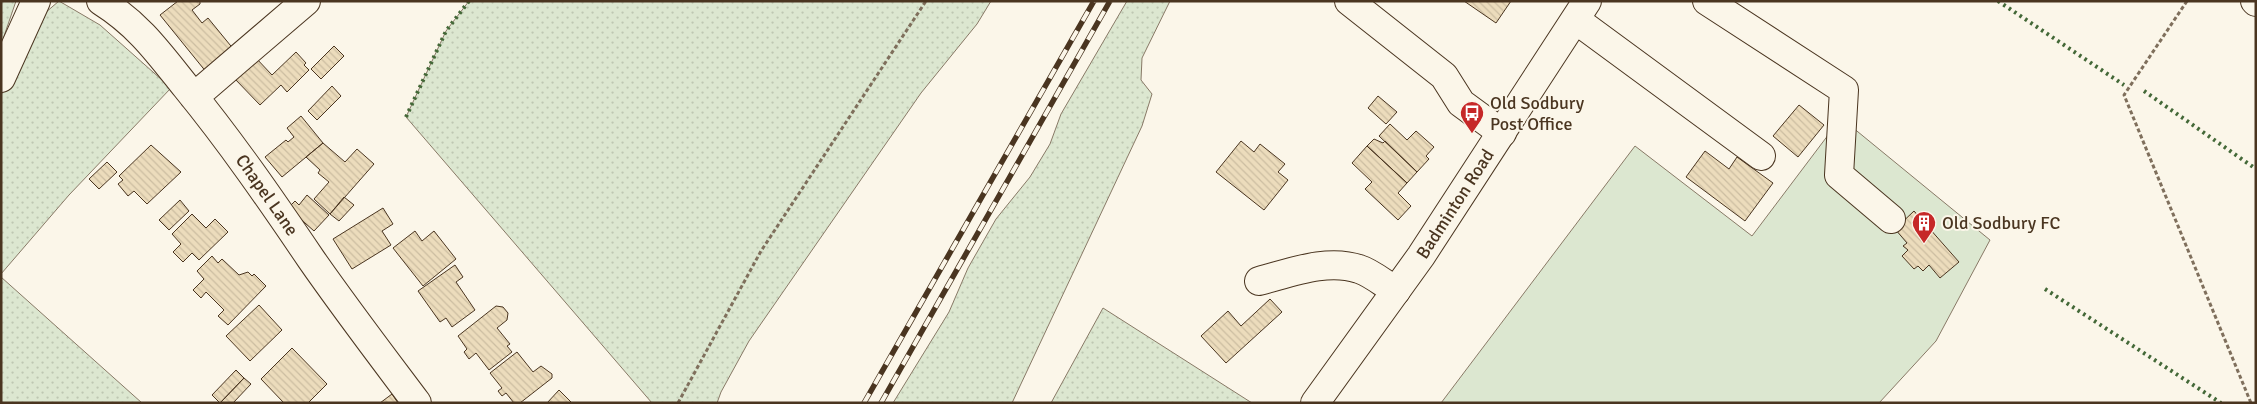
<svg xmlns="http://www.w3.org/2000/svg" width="2257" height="404" font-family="Signika,sans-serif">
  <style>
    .grass { fill: url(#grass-dots); stroke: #887966 }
    .park { fill: #dce7d0; stroke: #887966 }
    .building { fill: url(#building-back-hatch); stroke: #4a3520 }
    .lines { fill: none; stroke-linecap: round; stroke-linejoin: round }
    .minor-casing { stroke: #4a3520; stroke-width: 30 }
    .major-casing { stroke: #4a3520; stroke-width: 30 }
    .path { stroke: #7f6f5c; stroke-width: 3; stroke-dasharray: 4 2.5; stroke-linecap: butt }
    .minor { stroke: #fbf6e9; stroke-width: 28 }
    .major { stroke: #fbf6e9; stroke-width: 28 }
    .rail-casing { stroke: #4a3520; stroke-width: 5.5 }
    .rail { stroke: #fbf6e9; stroke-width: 4; stroke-dasharray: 11; stroke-linecap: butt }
    .hedge { stroke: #436837; stroke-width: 4; stroke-dasharray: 2.5 4; stroke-linecap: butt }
    .labels { text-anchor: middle; stroke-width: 4; stroke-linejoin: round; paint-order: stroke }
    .poi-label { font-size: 18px; fill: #4a3520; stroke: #fbf6e9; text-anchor: start }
    .street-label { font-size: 18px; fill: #4a3520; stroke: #fbf6e9 }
  </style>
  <defs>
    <pattern id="grass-dots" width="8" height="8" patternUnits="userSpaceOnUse" patternTransform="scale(1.25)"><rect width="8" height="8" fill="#dce7d0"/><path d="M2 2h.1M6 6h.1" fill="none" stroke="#bec7b2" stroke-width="1.8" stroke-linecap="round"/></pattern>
    <pattern id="building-back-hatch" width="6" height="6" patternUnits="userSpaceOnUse" patternTransform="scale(1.25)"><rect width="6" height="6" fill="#ecdcbc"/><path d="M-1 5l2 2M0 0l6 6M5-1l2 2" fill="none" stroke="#ccbda1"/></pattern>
  </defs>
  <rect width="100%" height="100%" fill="#fbf6e9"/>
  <path class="grass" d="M1 1H16L1 45Z
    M59 1 100 25 171 88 69 195 1 274V95L38 19Z
    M469 1H991L977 24 921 93 749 341 721 392 717 403H652L406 117 446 31Z
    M1127 1H1170L1142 58 1141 80 1152 94 1142 126 1012 403H893L949 312 968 268 996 219 1030 177 1050 144 1061 114Z
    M1 277 142 403H1Z
    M1103 308 1252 403H1051Z"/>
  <path class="park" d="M1841 118 1990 240 1936 341 1879 403H1441L1635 146 1752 236Z"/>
  <path class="building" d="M178 1H200V4L192 10 202 23 208 18 235 51 207 73 160 15Z
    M1464 1H1511L1496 23Z
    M334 46 344 56 321 79 311 69Z
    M296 52 306 63 304 65 309 70 287 92 281 85 260 105 234 78 255 57 272 75Z
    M332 86 341 96 317 120 308 111Z
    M1378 96 1397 112 1386 124 1368 108Z
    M1799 105 1824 125 1798 157 1773 136Z
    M301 116 323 143 282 177 265 157 286 140 288 142 294 137 287 128Z
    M1390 124 1407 140 1416 131 1434 147 1426 156 1429 159 1417 172 1379 136Z
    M1374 139 1383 143 1385 141 1417 172 1407 183 1367 146Z
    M1241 141 1254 152 1260 144 1285 164 1278 172 1288 180 1264 210 1216 172Z
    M323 143 345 162 357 149 374 164 330 214 314 199 329 182 318 173 320 170 306 157Z
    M151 145 181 172 147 204 134 191 128 196 118 184 123 180 119 176Z
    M1367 146 1407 183 1398 193 1411 206 1398 220 1365 189 1372 182 1352 163Z
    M1705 151 1729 169 1737 157 1773 183 1745 221 1686 177Z
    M107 162 117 172 99 189 89 179Z
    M307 195 329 215 314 231 288 208 295 201 299 205Z
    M344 197 354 205 339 221 330 214Z
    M180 200 189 211 169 230 159 220Z
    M383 208 393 224 382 231 391 245 352 269 333 239Z
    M1914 211 1959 262 1940 278 1929 265 1923 271 1918 266 1914 269 1902 256 1908 250 1903 246 1907 243 1895 229Z
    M192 214 206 228 215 219 228 232 199 260 192 253 183 262 173 252 181 244 172 234Z
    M415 231 422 241 434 231 456 259 423 286 393 248Z
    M212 256 218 263 222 259 239 275 248 272 252 276 254 274 266 286 228 325 218 316 224 310 206 292 201 298 193 290 204 279 197 271Z
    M455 265 463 277 456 282 475 310 452 327 446 318 440 322 418 291Z
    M1270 299 1282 312 1226 363 1201 336 1228 311 1241 326Z
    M259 305 282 330 250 361 226 336Z
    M496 306 503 307 508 313 507 320 497 328 510 344 507 346 512 352 489 370 476 353 469 359 464 352 467 349 458 336Z
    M292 348 327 384 308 403H284L261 379Z
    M517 352 533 372 541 366 552 374V378L520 403H514L506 393 502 396 498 391 502 388 490 373Z
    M236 370 244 378 220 403 212 395Z
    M244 378 251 384 233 403H220Z
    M559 390 572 403H547Z
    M392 394 398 403H380Z"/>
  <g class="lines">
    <g class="minor-casing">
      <path id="minor" d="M101 1C139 25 158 52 186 87 231 142 271 200 311 259 345 308 381 355 417 403
        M1349 1 1444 76 1461 103 1502 133
        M1707 1 1844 90 1839 175 1891 219
        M2255 1 2256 2
        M1576 20 1761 156
        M1 78 36 1
        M194 97 306 1
        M1259 281C1290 273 1327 258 1359 269 1372 273 1384 284 1396 291"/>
    </g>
    <g class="major-casing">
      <path id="major" d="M1315 403 1421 256 1587 1"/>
    </g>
    <path class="path" d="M2187 1 2124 95 2251 403
      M678 403 761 251 926 1"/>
    <use href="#minor" class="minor"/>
    <use href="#major" class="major"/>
    <g class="rail-casing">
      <path id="rail" d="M864 403 1094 1
        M881 403 1110 1"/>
    </g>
    <use href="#rail" class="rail"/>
    <path class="hedge" d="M1998 1 2124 85
      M2144 91 2256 169
      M406 117 446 31 469 1
      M2045 289 2221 403"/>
  </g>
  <defs>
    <g id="bus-pin" transform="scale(1.25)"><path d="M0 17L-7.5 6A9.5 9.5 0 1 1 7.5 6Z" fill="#c62828" stroke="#fbf6e9"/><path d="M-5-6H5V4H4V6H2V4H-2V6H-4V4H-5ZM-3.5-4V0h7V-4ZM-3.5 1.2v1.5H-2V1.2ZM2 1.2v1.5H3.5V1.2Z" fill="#fff"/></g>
    <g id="building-pin" transform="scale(1.25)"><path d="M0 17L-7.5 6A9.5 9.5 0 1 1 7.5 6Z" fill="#c62828" stroke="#fbf6e9"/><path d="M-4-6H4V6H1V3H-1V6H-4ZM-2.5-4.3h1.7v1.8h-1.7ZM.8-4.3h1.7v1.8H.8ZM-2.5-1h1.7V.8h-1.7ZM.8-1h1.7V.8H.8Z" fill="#fff"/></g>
  </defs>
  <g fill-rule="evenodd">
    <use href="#bus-pin" x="1472" y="113"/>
    <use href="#building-pin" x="1924" y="223"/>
  </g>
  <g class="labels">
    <g class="poi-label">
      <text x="1490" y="109">Old Sodbury<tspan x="1490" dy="21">Post Office</tspan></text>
      <text x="1942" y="229">Old Sodbury FC</text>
    </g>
    <g class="street-label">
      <text transform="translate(267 195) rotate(55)" y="6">Chapel Lane</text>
      <text transform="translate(1455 204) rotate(-57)" y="6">Badminton Road</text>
    </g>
  </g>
  <rect width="2257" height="404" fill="none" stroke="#4a3520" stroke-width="5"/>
</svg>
